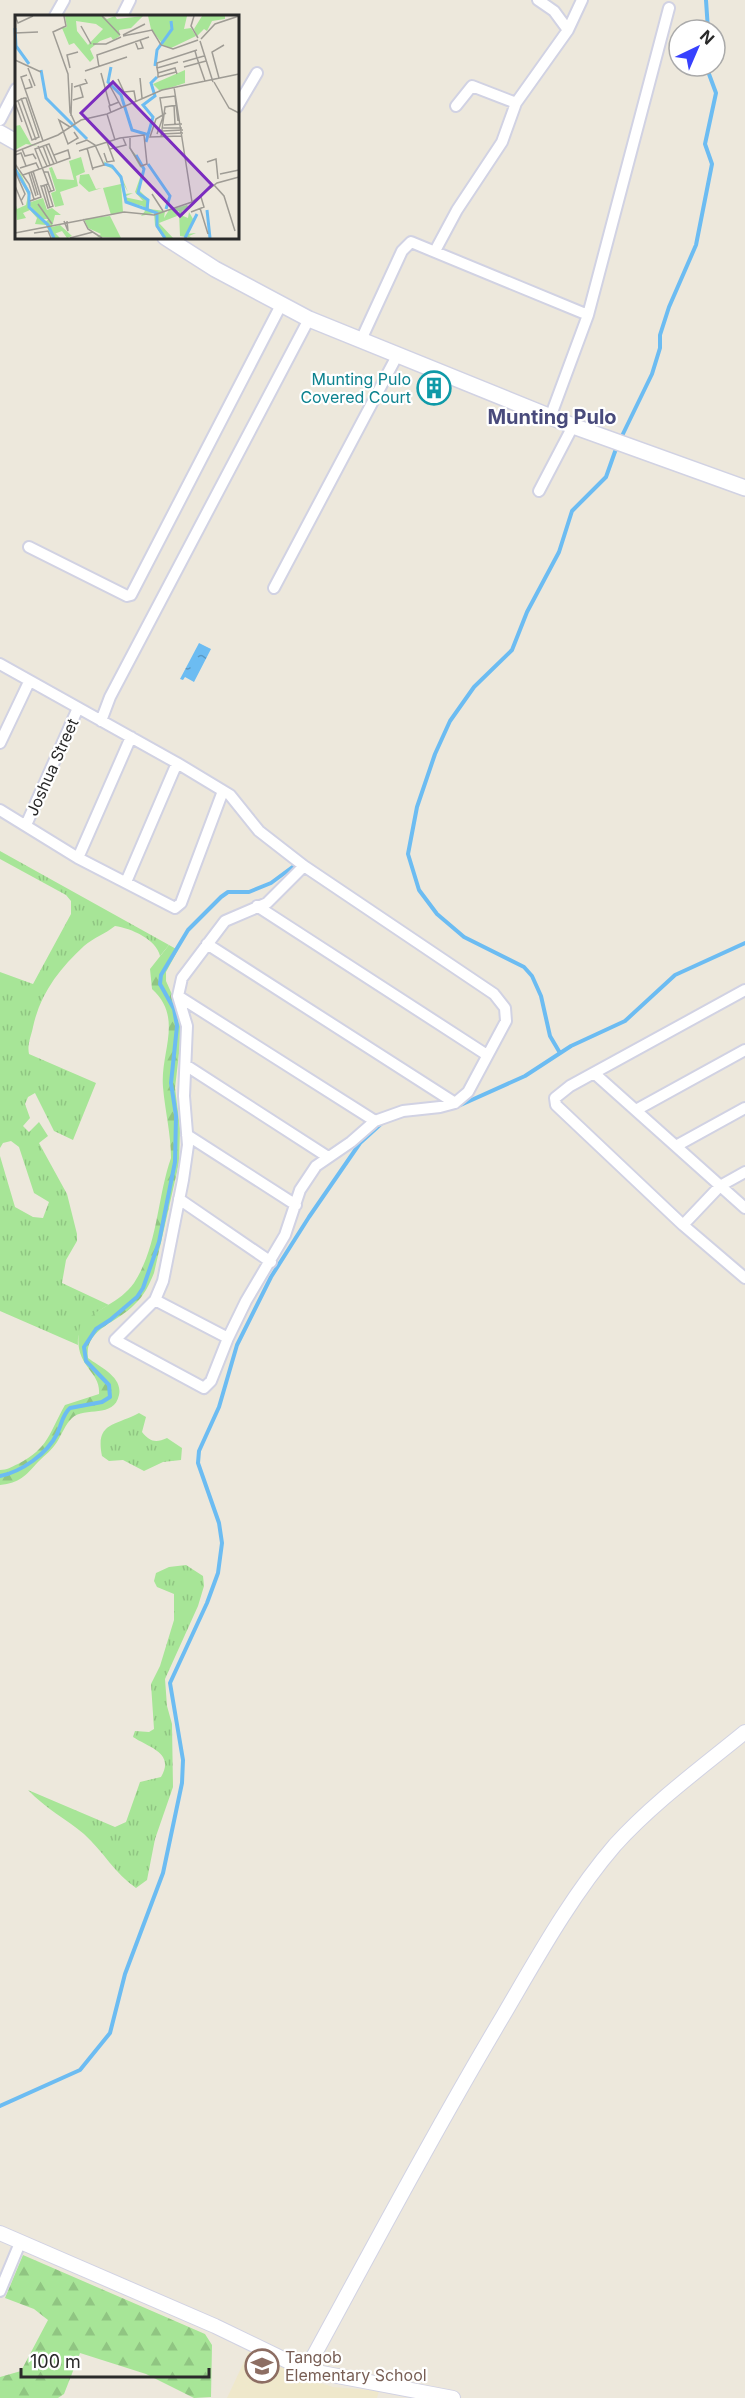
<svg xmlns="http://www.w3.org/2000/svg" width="745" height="2398" font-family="Inter,sans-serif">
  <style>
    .education { fill: #efe8cb }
    .grass { fill: url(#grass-tufts) }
    .forest { fill: url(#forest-firs) }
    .water { fill: url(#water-ripples) }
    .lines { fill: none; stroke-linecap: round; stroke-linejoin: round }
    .stream { stroke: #6cbcf2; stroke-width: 4 }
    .minor-casing { stroke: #d1d2e3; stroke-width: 14 }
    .tertiary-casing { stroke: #d1d2e3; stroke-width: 16 }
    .secondary-casing { stroke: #d1d2e3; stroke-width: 18 }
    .minor { stroke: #fff; stroke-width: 10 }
    .tertiary { stroke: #fff; stroke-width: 14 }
    .secondary { stroke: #fff; stroke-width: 15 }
    .labels { text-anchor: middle; stroke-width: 4.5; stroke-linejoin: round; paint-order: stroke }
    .culture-label { font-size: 16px; fill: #0d838f; stroke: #fff; text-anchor: end }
    .street-label { font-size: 16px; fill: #2a2a2a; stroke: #fff }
    .education-label { font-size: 16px; fill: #785e54; stroke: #fff; text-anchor: start }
    .quarter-label { font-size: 20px; font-weight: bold; fill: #494b7c; stroke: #fff }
    .inset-river { fill: none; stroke: #6cbcf2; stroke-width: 3 }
    .inset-road { fill: none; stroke: #9f9c95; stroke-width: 1.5 }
    .view { fill: #7b2cbf; fill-opacity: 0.15; stroke: #7b2cbf; stroke-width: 3 }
    .inset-edge { fill: none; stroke: #2a2a2a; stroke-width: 3 }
  </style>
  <defs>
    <pattern id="grass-tufts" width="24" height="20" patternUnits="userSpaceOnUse" patternTransform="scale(1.5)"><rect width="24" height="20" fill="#a7e597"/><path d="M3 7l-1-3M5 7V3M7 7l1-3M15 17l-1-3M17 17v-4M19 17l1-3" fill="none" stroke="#90c582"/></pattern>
    <pattern id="forest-firs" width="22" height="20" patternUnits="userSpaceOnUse" patternTransform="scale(1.5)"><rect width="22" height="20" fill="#a7e597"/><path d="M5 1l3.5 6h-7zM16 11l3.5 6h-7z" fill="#90c582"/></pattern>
    <pattern id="water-ripples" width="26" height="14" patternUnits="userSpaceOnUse" patternTransform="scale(1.5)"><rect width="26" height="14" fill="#6cbcf2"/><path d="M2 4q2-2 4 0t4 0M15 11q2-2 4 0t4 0" fill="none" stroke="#5999c4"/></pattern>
  </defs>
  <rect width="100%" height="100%" fill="#ede8dc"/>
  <path class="education" d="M249 2351 314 2381 333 2387 379 2391 377 2398H227Z"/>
  <path class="grass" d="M0 851 169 945 160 956C157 940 131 928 115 926 105 934 93 938 84 946 59 969 40 994 33 1027 31 1037 27 1044 29 1054L96 1083 73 1140 54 1131 35 1093 28 1097 25 1104 30 1118 23 1126 29 1132 39 1122 48 1136 39 1143 67 1194 77 1234V1241L66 1260 62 1283 109 1305C95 1312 76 1327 78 1345L0 1311V1156L15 1207 33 1217 43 1218 49 1202 34 1193 19 1147 11 1141 3 1143 0 1148V972L33 984 71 914V901L66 895 0 859Z
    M139 1413 146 1417 142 1432C150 1442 156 1443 167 1438L182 1448 181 1460 163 1462 144 1471 123 1460 109 1461 102 1456C95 1422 115 1426 139 1413Z
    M186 1565 203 1576 204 1586 198 1606 165 1679 167 1706 172 1724 173 1787 155 1839 147 1880 136 1888C115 1874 103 1851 84 1834 66 1819 45 1808 28 1790L115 1827 126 1822 140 1782 161 1777C175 1753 150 1748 133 1737L135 1731 149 1732 154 1729 151 1684 160 1666 174 1620V1594L157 1587 154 1581 156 1573 169 1567Z"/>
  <path class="forest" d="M169 945 178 950 166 972V981L183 1019 175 1088 180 1128 179 1163 154 1273C149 1285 144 1296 134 1305 117 1323 84 1329 88 1358 100 1367 123 1377 119 1395 114 1419 85 1406 72 1418 65 1425 62 1434 57 1442 52 1450 45 1455 38 1462 25 1476 20 1483 0 1485V1470C7 1470 11 1467 18 1464 49 1448 49 1433 65 1405L99 1394C101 1369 71 1367 80 1326 96 1308 120 1303 134 1283 158 1246 157 1198 171 1158 171 1134 165 1111 163 1087 160 1052 184 1018 152 989L150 969Z
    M23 2255 205 2334 212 2345 211 2397 194 2398 146 2374 80 2353 64 2394 58 2398H0V2377L21 2371 48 2320 34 2309 5 2298Z"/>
  <path class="water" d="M199 643 211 649 194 682 185 677 183 680 180 679Z"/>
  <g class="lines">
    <path class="stream" d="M706 0 708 30
      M620 440 652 374 660 348V335L669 307 696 245 712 164 705 144 716 93 706 66
      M560 1053 550 1036 541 996 532 976 524 967 464 937 437 914 419 890 408 854 417 807 435 754 450 721 474 687 512 650 527 612 559 552 572 511 606 477 617 446
      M456 1107 525 1076 571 1046 625 1021 675 975 745 943
      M0 1476C21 1472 47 1454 57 1434 62 1424 62 1415 70 1408L102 1402 110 1397 109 1385 86 1361 84 1347 96 1329 110 1320 137 1297 143 1288 159 1242 175 1162 176 1116 171 1083 177 1026 174 1009 160 984 161 975 188 930 221 897 228 892H249L271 883 298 863
      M0 2106 80 2070 110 2033 125 1974 163 1873 182 1783 183 1760 170 1683 207 1603 218 1573 222 1543 219 1523 198 1463 199 1451 219 1407 237 1345 271 1277 309 1217 360 1143 382 1123"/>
    <g class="minor-casing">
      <path id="minor" d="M538 0 554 11 568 30
        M55 16 64 0
        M122 16 130 0
        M456 106 472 86 516 103
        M237 107 257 73
        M0 120 16 89
        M435 251 457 210 502 142 516 103 568 30 582 0
        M361 340 402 251 411 242 588 315
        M551 415 588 315 669 8
        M539 491 573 426
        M29 547 127 596 131 595 281 305
        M274 588 398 354
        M0 664 177 763 230 795 259 831 304 866 494 994 505 1008 506 1021 468 1092 455 1103 440 1107 403 1111 375 1121 351 1142 316 1166 300 1190 285 1235 246 1301 228 1338 211 1381 204 1388 115 1340 155 1300 163 1281 183 1180 188 1145 184 1096 187 1026 178 996 182 978 225 921 267 903 304 866
        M101 721 110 697 309 319
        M0 743 29 682
        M0 810 78 858 175 908 181 903 223 791
        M26 825 78 708
        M78 858 131 737
        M126 882 177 763
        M257 906 487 1055
        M207 944 455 1103
        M745 990 570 1086 555 1098 556 1105 683 1225 745 1278
        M178 996 375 1121
        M187 1066 328 1157
        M594 1073 745 1208
        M636 1110 745 1050
        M187 1135 296 1205
        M676 1146 745 1108
        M179 1199 271 1262
        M683 1225 720 1186 745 1172
        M155 1300 228 1338
        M0 2291 20 2243"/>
    </g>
    <g class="tertiary-casing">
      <path id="tertiary" d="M0 2233 215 2326 306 2370 453 2398
        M306 2370C371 2251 434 2132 503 2016 537 1958 571 1896 615 1845 653 1803 701 1768 745 1732"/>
    </g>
    <g class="secondary-casing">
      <path id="secondary" d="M0 133 16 142
        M165 237 215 269 309 319 573 426 745 488"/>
    </g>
    <use href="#minor" class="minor"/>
    <use href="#tertiary" class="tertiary"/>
    <use href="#secondary" class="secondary"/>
  </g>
  <defs>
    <g id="building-ring" transform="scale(1.725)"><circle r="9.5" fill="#fff" stroke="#0f9aa8" stroke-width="1.5"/><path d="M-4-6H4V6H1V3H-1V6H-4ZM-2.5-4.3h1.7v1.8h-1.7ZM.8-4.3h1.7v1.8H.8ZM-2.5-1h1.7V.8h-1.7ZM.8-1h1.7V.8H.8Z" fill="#0f9aa8"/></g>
    <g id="school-ring" transform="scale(1.725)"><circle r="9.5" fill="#fff" stroke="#8d6e63" stroke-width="1.5"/><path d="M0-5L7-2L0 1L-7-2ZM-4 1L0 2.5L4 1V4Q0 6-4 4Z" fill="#8d6e63"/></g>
  </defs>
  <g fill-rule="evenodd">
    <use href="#building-ring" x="434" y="388"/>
    <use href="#school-ring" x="262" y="2366"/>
  </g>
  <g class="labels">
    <g class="culture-label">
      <text x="411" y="385">Munting Pulo<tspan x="411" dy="18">Covered Court</tspan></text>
    </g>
    <g class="street-label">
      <text transform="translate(52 767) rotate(-66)" y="6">Joshua Street</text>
    </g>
    <g class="education-label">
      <text x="285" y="2363">Tangob<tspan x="285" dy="18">Elementary School</tspan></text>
    </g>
    <g class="quarter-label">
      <text x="552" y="424">Munting Pulo</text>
    </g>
  </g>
  <g transform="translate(15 15)">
    <rect width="224" height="224" fill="#ede8dc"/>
    <path d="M50 1H88L92 4 100 1 102 4 128 1 116 13 104 15 105 21 98 25 96 22 85 26 75 34 79 43 75 47 59 28 54 30 47 13 52 12ZM61 6 81 9 88 14 73 30 62 16ZM133 1H172L169 14 176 13 181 21 156 33 149 31 136 14ZM187 1H210V4L197 6 192 16 189 14 182 21 179 14ZM170 55V68L145 76 138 69ZM5 110 16 129 23 131 11 129 0 135V111ZM66 142 70 157 61 161 63 171 45 177 49 190 40 192 36 178 41 176 34 153 37 152 42 164 59 165 54 146ZM74 159 81 174 87 173 74 177 64 168 65 160ZM106 169 108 197 96 200 88 173ZM28 183 32 195 37 193 46 200H40L37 212 45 210 57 221 52 223 47 216 39 219 30 207 34 204H27L15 191 13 188ZM95 201 106 223 82 222 86 219 73 213 69 204Z" fill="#a7e597" fill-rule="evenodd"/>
    <path d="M113 131 122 141 126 152 129 153 128 161 124 175 134 185V194L150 196 149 203 154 195 172 190 174 193 167 196 168 201 173 203 174 197 178 204 182 198 171 219 181 218 174 221 177 223 165 221 164 196 161 197 162 201 144 208 158 223H148L140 210 139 198 126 201 130 196 128 191 110 187 105 164 101 156 90 150 89 146 106 160 113 177 109 170 110 179 118 178 109 182 128 186 120 177 128 154 125 152ZM0 153 6 159 15 178 14 191 45 223H37L31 210 20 209 22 203 15 195 8 198 11 203 2 205 0 187 2 194 11 190 13 180Z" fill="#a7e597"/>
    <path class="inset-river" d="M0 13 1 31 14 49M140 51 142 35 157 14 156 6M96 52 93 67 106 80 117 115 134 120M26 55 31 83 72 124M131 127 138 102 128 90 140 81 136 68 142 62M121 140 129 154 123 178 133 185 132 194M89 149 97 151 106 162 111 187 142 198V211L150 223M133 149 155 181 151 194M0 154 14 178V192L33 210 39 223M192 195 195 223M170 223 182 199"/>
    <path class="inset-road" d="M0 1 3 8 18 1M49 1 51 11 38 17 53 59 55 97 60 108M87 1 105 20M179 1 176 11 183 23M66 11 76 29M0 18 23 17M108 20 130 9M108 21 137 15 146 30 158 34 183 25M186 24 200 9 224 1M120 26 123 34 128 33 125 25M185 26 198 67M78 29H91L106 22M189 41 182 43 190 66M0 45 26 57M168 47 182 43 180 36M84 52 82 40 134 22M169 52 191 46M13 53 20 71M55 53 52 40 63 37M142 53V48L182 35M70 56 112 42M86 58 95 91M143 58 142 53 163 47M143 58 160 53 162 59M143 58V62L161 57M125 63 127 83M204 63 197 37 209 30M14 64 17 72 10 74 28 126M103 64 109 77 119 76 121 87M199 67 214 93 224 98M95 71 107 93M59 72 72 68 70 64M159 72 177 187M10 74 6 62 12 60M6 83 21 125M58 85 68 82 65 71M0 87 9 83H11L24 122 17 125 3 86M0 88 7 107M159 90 160 109M96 98 94 91 104 87M151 98 141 104 135 122 167 121M92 99 100 125M56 101 57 68M149 110 167 109M55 112 44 105 53 129 63 123 59 117M148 113H167M147 116 168 115M142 119 148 102 145 83 160 81 163 106M146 119 168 118M146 122 150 92 162 90M61 129 72 125 80 130 89 150 78 153M31 130 39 149M23 131 32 151M28 131 35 150M72 133 78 155M7 134 10 141 18 139 21 144M95 134 111 130 108 123M64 136 105 123 129 120 132 149 126 151 115 133V123M0 137 43 120 66 105 92 99 147 75 224 59M89 138 92 147 99 146 92 127M0 140 6 138 11 151M192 147 201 144 203 164M0 149 14 169 19 184M5 153 21 148 24 154M0 156 10 179 6 186M16 157 23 180M29 157H33L39 175 34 177M14 158 21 181M205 159 224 155M8 160 55 143 53 135 39 140M31 169 38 191 33 193 26 171H27L33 169M29 170 35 193M199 170 209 181 220 216M0 171 8 190M36 176 20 134 34 129 42 148M137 179 148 196M15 186 26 182 18 156M23 189 37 209M185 193 193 219M176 197 189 192 186 182M68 204 73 214 87 223M49 206 53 216 52 206M0 218 109 197 139 200 177 187 202 168 224 162M19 218 33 216 36 223M55 223 78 217"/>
    <path class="view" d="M98 67 197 170 165 201 66 98Z"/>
    <rect width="224" height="224" class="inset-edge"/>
  </g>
  <g transform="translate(697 48) rotate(44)"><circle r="28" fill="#ffffff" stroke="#aaaaaa" stroke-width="1.5"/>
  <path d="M0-4.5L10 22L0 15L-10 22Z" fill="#3741fe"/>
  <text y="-9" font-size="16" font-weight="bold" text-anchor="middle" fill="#2a2a2a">N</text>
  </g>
  <path d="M21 2368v9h188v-9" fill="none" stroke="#2a2a2a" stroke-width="3"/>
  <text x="30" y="2368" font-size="18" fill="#2a2a2a" stroke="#ffffff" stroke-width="4.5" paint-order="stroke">100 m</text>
</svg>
